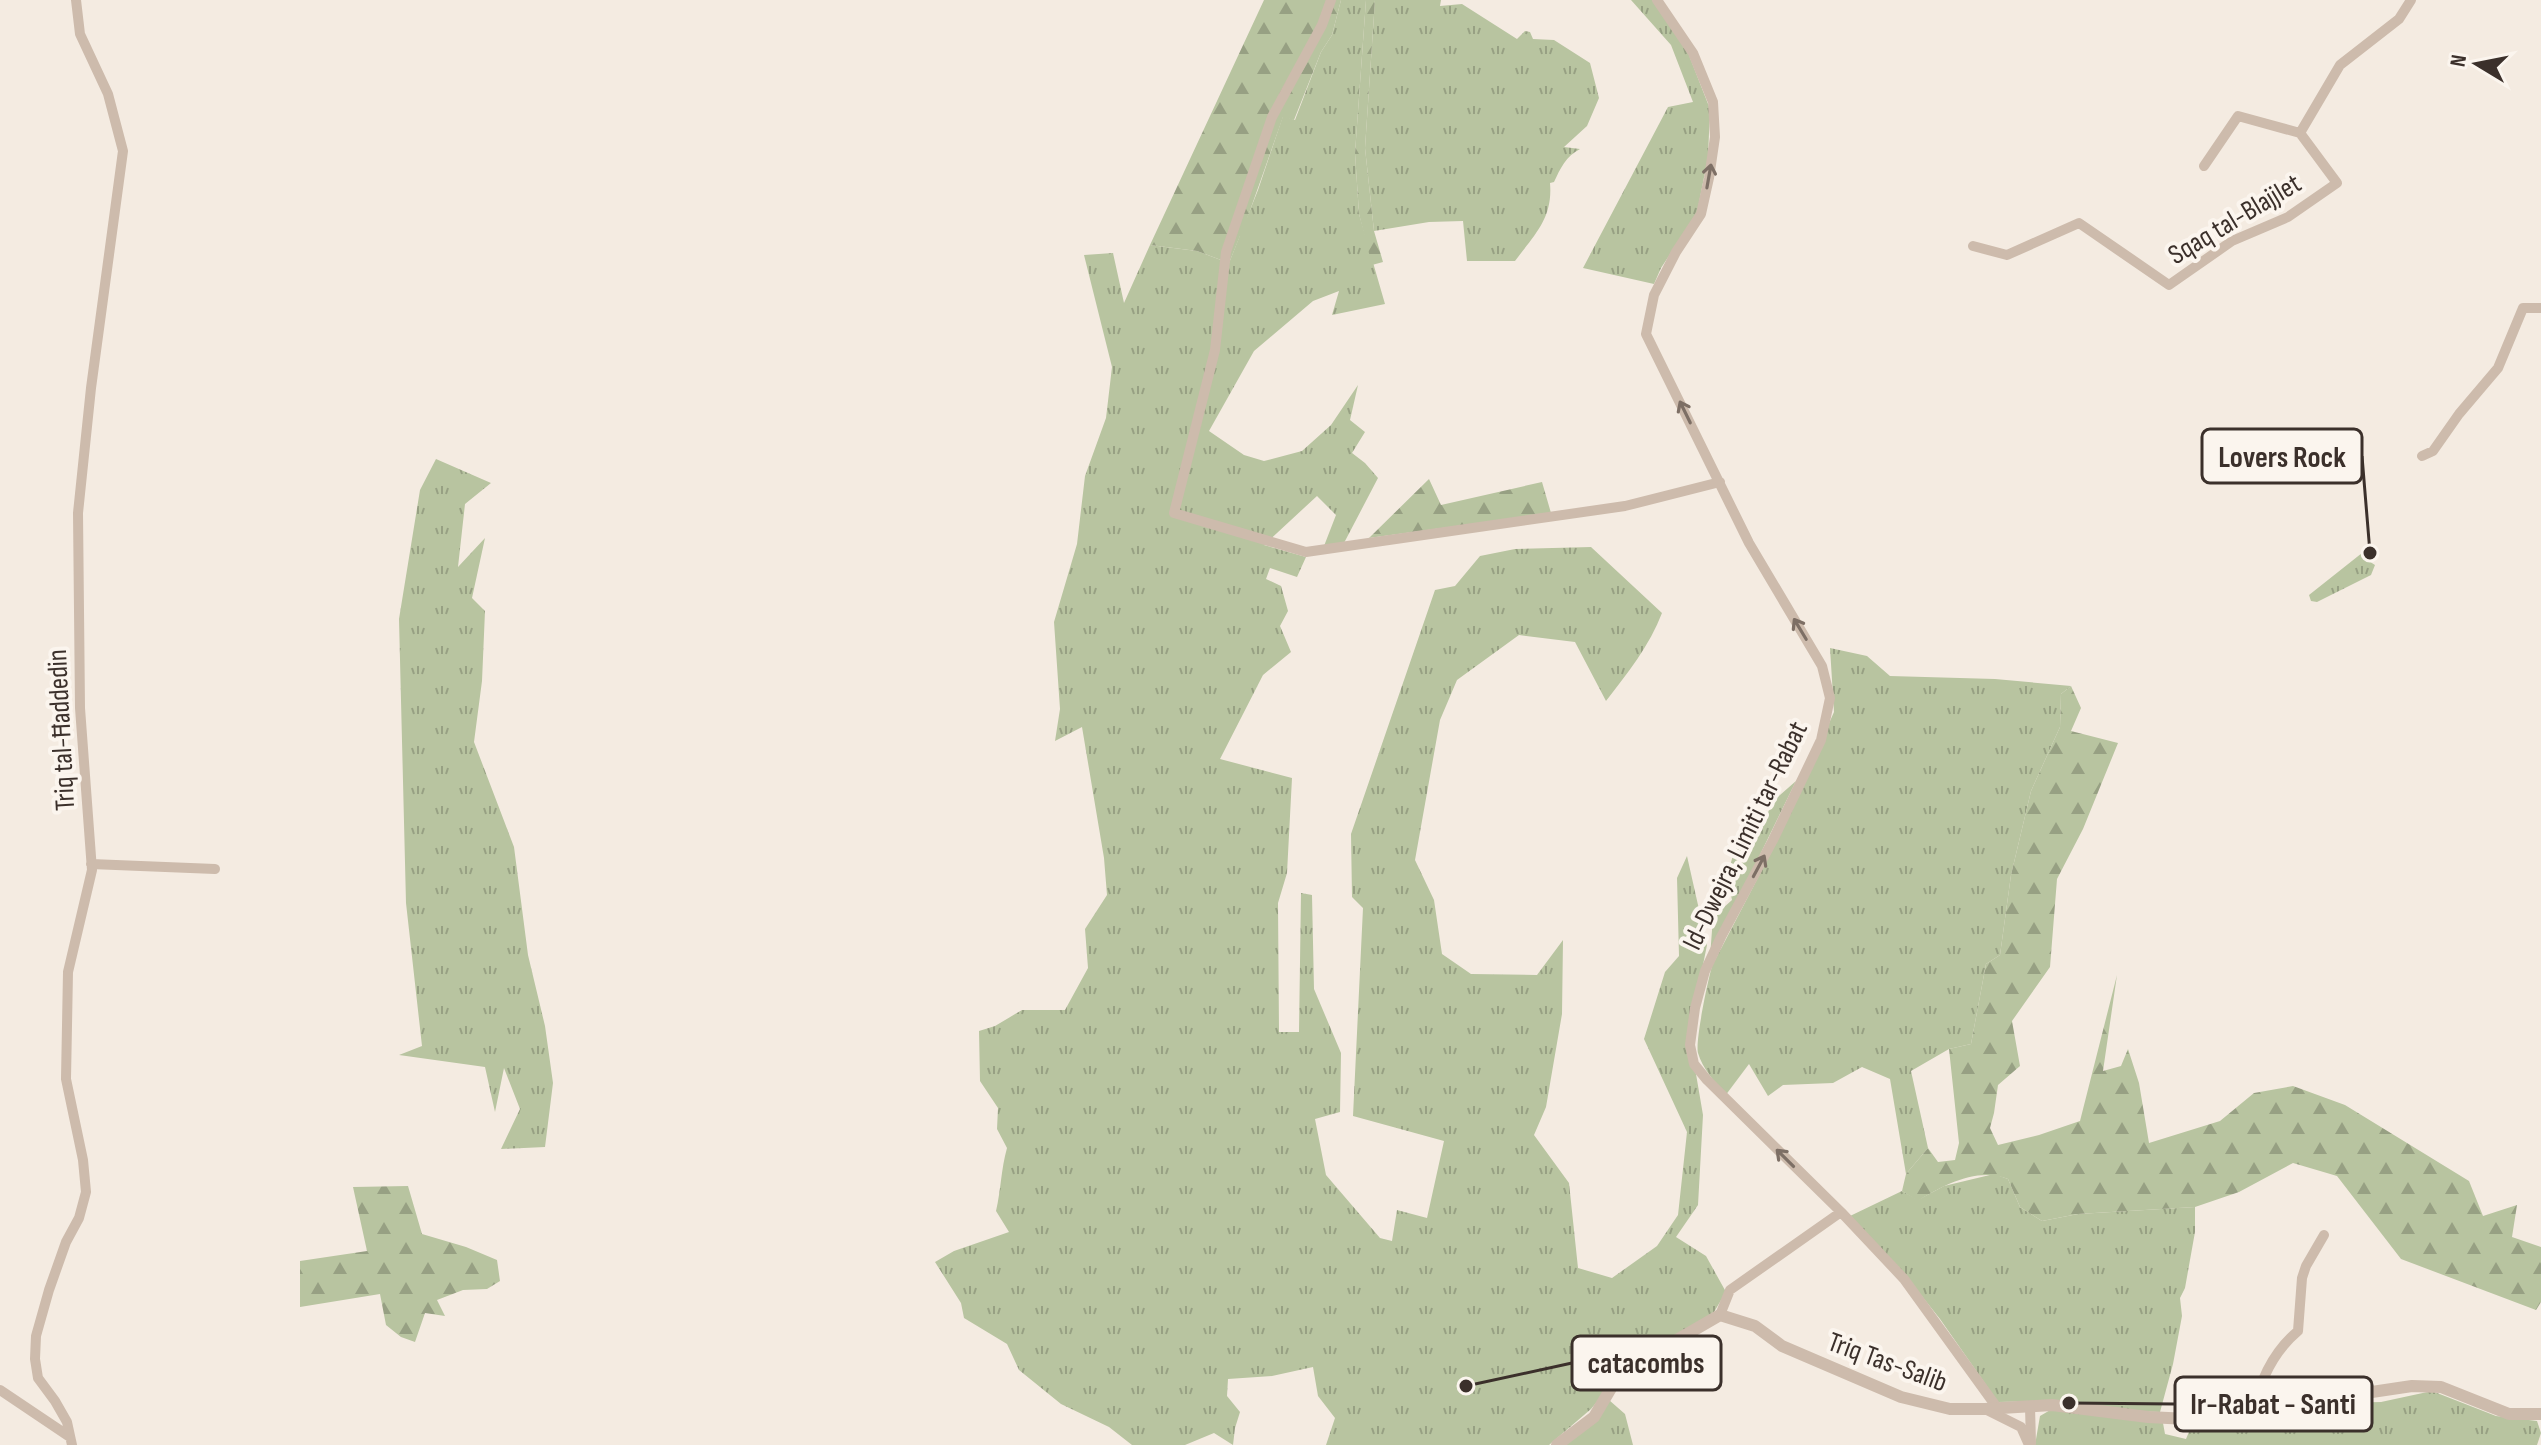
<svg xmlns="http://www.w3.org/2000/svg" width="2541" height="1445" font-family="'Sofia Sans Condensed',sans-serif">
  <style>
    .grass { fill: url(#grass-tufts) }
    .forest { fill: url(#forest-firs) }
    .lines { fill: none; stroke-linecap: round; stroke-linejoin: round }
    .minor { stroke: #cdbbac; stroke-width: 10 }
    .tertiary { stroke: #cdbbac; stroke-width: 12 }
    .oneway { stroke: #7d6f65 }
    .labels { text-anchor: middle; stroke-width: 8; stroke-linejoin: round; paint-order: stroke }
    .street-label { font-size: 28px; fill: #3b302b; stroke: #fbf5ee }
    .leader { fill: none; stroke: #3b302b; stroke-width: 3 }
    .callout-dot { fill: #3b302b; stroke: #fbf5ee; stroke-width: 3 }
    .callout { fill: #fbf5ee; stroke: #3b302b; stroke-width: 3 }
    .callout-label { font-size: 30px; text-anchor: middle; font-weight: bold; fill: #3b302b }
  </style>
  <defs>
    <pattern id="grass-tufts" width="24" height="20" patternUnits="userSpaceOnUse" patternTransform="scale(2)"><rect width="24" height="20" fill="#b8c4a0"/><path d="M3 7l-1-3M5 7V3M7 7l1-3M15 17l-1-3M17 17v-4M19 17l1-3" fill="none" stroke="#97a083"/></pattern>
    <pattern id="forest-firs" width="22" height="20" patternUnits="userSpaceOnUse" patternTransform="scale(2)"><rect width="22" height="20" fill="#b8c4a0"/><path d="M5 1l3.5 6h-7zM16 11l3.5 6h-7z" fill="#97a083"/></pattern>
  </defs>
  <rect width="100%" height="100%" fill="#f4ebe1"/>
  <path class="grass" d="M1341 0H1366L1355 153 1359 214 1385 304 1332 315 1339 291 1313 301 1254 351 1209 431 1244 455 1264 461 1302 451 1331 425 1358 385 1350 420 1365 432 1352 453 1365 463 1378 478 1344 543 1324 546 1336 515 1317 496 1264 545 1306 557 1297 577 1270 568 1266 579 1281 586 1288 611 1280 626 1291 652 1263 675 1220 759 1292 778 1287 873 1278 903 1279 1032H1299L1301 893 1312 895 1314 989 1341 1053 1340 1112 1315 1119 1326 1175 1380 1238 1392 1241 1397 1210 1427 1218 1444 1141 1353 1116 1363 908 1352 897 1351 834 1435 590 1455 586 1480 556 1515 549 1591 547 1662 613C1650 645 1627 674 1606 701L1575 642 1519 635 1457 680 1440 720 1415 860 1434 900 1442 954 1471 974 1537 975 1563 940 1562 1014 1546 1107 1534 1135 1569 1183 1578 1268 1612 1278 1657 1246 1678 1215 1687 1132 1644 1039 1665 972 1679 956 1677 878 1687 856 1707 945 1686 1049 1696 1074 1703 1115 1698 1205 1676 1237 1706 1256 1726 1292 1714 1312 1641 1358 1610 1374 1608 1391 1589 1380 1605 1392 1591 1409 1549 1445H1326L1335 1418 1318 1396 1313 1367 1272 1376 1228 1379 1227 1396 1240 1412 1235 1428 1233 1445 1214 1433 1185 1445H1132L1109 1427 1061 1404 1019 1370 1007 1344 964 1318 961 1303 935 1262 954 1251 1009 1232 996 1211C1001 1190 1001 1169 1007 1148L997 1129 998 1108 980 1081 979 1031 995 1026 1022 1010H1065L1088 968 1085 929 1107 895 1104 858 1082 727 1055 741 1060 709 1054 622 1077 544 1085 476 1106 418 1112 367 1084 255 1113 253 1124 303 1150 245 1197 251 1229 263 1258 190 1283 116 1295 120 1321 52 1332 35Z
    M1375 0H1441L1440 6 1462 4 1517 39 1525 31 1530 32 1533 39 1554 40 1590 63 1599 98 1587 126 1564 147 1580 149C1566 156 1560 169 1554 182L1550 183C1553 218 1535 234 1515 261H1467L1463 221 1429 222 1374 231 1365 148Z
    M1631 0H1652L1687 50 1710 109 1708 157 1697 213 1661 268 1654 284 1583 268 1668 107 1693 102 1671 45Z
    M436 459 491 483 465 504 458 567 485 538 472 598 485 611 482 681 474 742 514 847 528 955 545 1026 553 1083 545 1147 501 1149 520 1109 504 1068 495 1112 485 1067 399 1055 422 1046 406 903 399 619 420 490Z
    M2362 553 2364 558 2375 565 2371 575 2317 602 2311 601 2309 595Z
    M1830 648 1867 656 1890 676 1995 679 2071 686 2061 694 2060 727 2031 791 2011 875 2000 955 1986 964 1971 1044 1949 1049 1911 1071 1928 1148 1906 1174 1890 1079 1862 1067 1833 1083 1783 1085 1768 1096 1749 1064 1725 1096C1716 1083 1702 1068 1698 1053 1695 1041 1708 980 1712 966L1776 843 1834 712Z
    M1796 781 1710 957 1713 917 1732 900C1725 869 1731 838 1764 826L1771 803Z
    M1994 1174 2008 1179 2020 1207 2042 1221 2078 1214 2195 1207V1232L2185 1288 2180 1298 2182 1316 2173 1364 2160 1412 2125 1411 2052 1401 1998 1402 1940 1319 1902 1271 1850 1216 1902 1191 1918 1200 1944 1186Z
    M2432 1391 2496 1416 2537 1421 2541 1433 2537 1445H2035L2040 1416 2052 1409 2163 1423 2165 1434 2186 1439 2191 1427 2240 1421 2303 1409 2312 1415 2335 1410 2336 1403 2381 1402Z
    M1609 1400 1625 1414 1633 1445H1562Z"/>
  <path class="forest" d="M1264 0H1341L1332 35 1321 52 1294 120 1283 117 1247 219 1256 232 1240 236 1229 263 1197 251 1150 245Z
    M1366 0H1375L1365 148 1374 231 1383 262 1372 265 1359 214 1355 153Z
    M1429 479 1441 505 1542 482 1551 513 1369 538Z
    M2071 686 2081 708 2071 731 2118 743 2083 829 2057 879 2050 967 2012 1021 2020 1066 1998 1085 1994 1113 1990 1128 1998 1145 2039 1135 2080 1121 2117 975 2103 1071 2121 1066 2128 1049 2139 1083 2149 1143 2220 1121 2254 1093 2293 1086 2345 1105 2469 1181 2483 1216 2517 1205 2512 1237 2541 1247V1302L2536 1310 2401 1259 2337 1176 2293 1163 2239 1192 2195 1207 2078 1214 2042 1221 2020 1207 2008 1179C1978 1167 1943 1185 1918 1201L1902 1191 1906 1174 1928 1148 1938 1162 1955 1160 1959 1143 1949 1049 1971 1044 1986 964 2000 955 2011 875 2031 791 2060 727 2061 694Z
    M408 1186 422 1234 466 1247 497 1260 500 1281 487 1289 463 1290 437 1300 445 1316 425 1313 415 1342 401 1337 386 1325 380 1294 300 1307V1261L367 1251 353 1187Z"/>
  <g class="lines">
    <path class="minor" d="M1331 0 1322 25 1272 117 1226 252 1215 350 1174 513 1306 552 1625 506 1720 482
      M1657 0 1693 53 1713 102 1715 137 1709 178 1701 214 1676 252 1654 295 1646 334 1749 543 1822 666 1830 698 1821 740 1773 840 1721 937 1705 971 1695 1008 1690 1045 1694 1064 1707 1080 1841 1212 1904 1279 1998 1409
      M2204 166 2238 116 2300 133 2340 65 2399 19 2411 0
      M1973 246 2007 255 2079 223 2169 285 2232 241 2288 217 2337 183 2300 133
      M2422 456 2433 451 2459 414 2498 368 2523 308H2541
      M91 864 215 869
      M1720 1315 1730 1290 1841 1212
      M0 1390 70 1437
      M2030 1407 2031 1443
      M1987 1410 2021 1427 2029 1445
      M2253 1414C2259 1383 2273 1352 2298 1331L2302 1278 2306 1266 2324 1235
      M72 1445 67 1422 55 1401 38 1378 35 1359 36 1336 49 1290 66 1242 79 1218 86 1192 83 1160 66 1079 68 972 92 870 80 708 78 513 91 388 123 151 108 94 80 34 76 0"/>
    <path class="tertiary" d="M1557 1445 1594 1417 1620 1373 1720 1315 1755 1326 1782 1346 1901 1397 1950 1409H1985L2052 1405 2148 1417 2188 1419 2253 1414 2325 1399 2412 1386 2441 1387 2509 1414H2541"/>
  </g>
  <defs><path id="oneway-shaft" d="M-6 0H5M1.5-3L5.5 0L1.5 3" fill="none" stroke-width="1.6" stroke-linecap="round" stroke-linejoin="round" transform="scale(2)"/></defs>
  <g class="oneway">
    <use href="#oneway-shaft" transform="translate(1709 176) rotate(-80)"/>
    <use href="#oneway-shaft" transform="translate(1685 412) rotate(-116)"/>
    <use href="#oneway-shaft" transform="translate(1800 629) rotate(-121)"/>
    <use href="#oneway-shaft" transform="translate(1759 866) rotate(-62)"/>
    <use href="#oneway-shaft" transform="translate(1785 1158) rotate(-135)"/>
  </g>
  <g class="labels">
    <g class="street-label">
      <text transform="translate(2234 218) rotate(-31)" y="10">Sqaq tal-BlajjIet</text>
      <text transform="translate(60 730) rotate(-93)" y="10">Triq tal-Ħaddedin</text>
      <text transform="translate(1744 835) rotate(-64)" y="10">Id-Dwejra, Limiti tar-Rabat</text>
      <text transform="translate(1888 1361) rotate(20)" y="10">Triq Tas-Salib</text>
    </g>
  </g>
  <path class="leader" d="M2370 553L2362 456M1466 1386L1572 1363M2069 1403L2175 1404"/>
  <g class="callout-dot">
    <circle cx="2370" cy="553" r="8"/>
    <circle cx="1466" cy="1386" r="8"/>
    <circle cx="2069" cy="1403" r="8"/>
  </g>
  <g class="callout">
    <rect x="2202" y="429" width="160" height="54" rx="8"/>
    <rect x="1572" y="1336" width="149" height="54" rx="8"/>
    <rect x="2175" y="1377" width="197" height="54" rx="8"/>
  </g>
  <g class="callout-label">
    <text x="2282" y="467">Lovers Rock</text>
    <text x="1646" y="1373">catacombs</text>
    <text x="2273" y="1414">Ir-Rabat - Santi</text>
  </g>
  <g transform="translate(2477 64) rotate(280)" stroke="#fbf5ee" stroke-width="6" paint-order="stroke">
  <path d="M0-6L14 30L0 20L-14 30Z" fill="#3b302b"/>
  <text y="-12" font-size="22" font-weight="bold" text-anchor="middle" fill="#3b302b">N</text>
  </g>
</svg>
